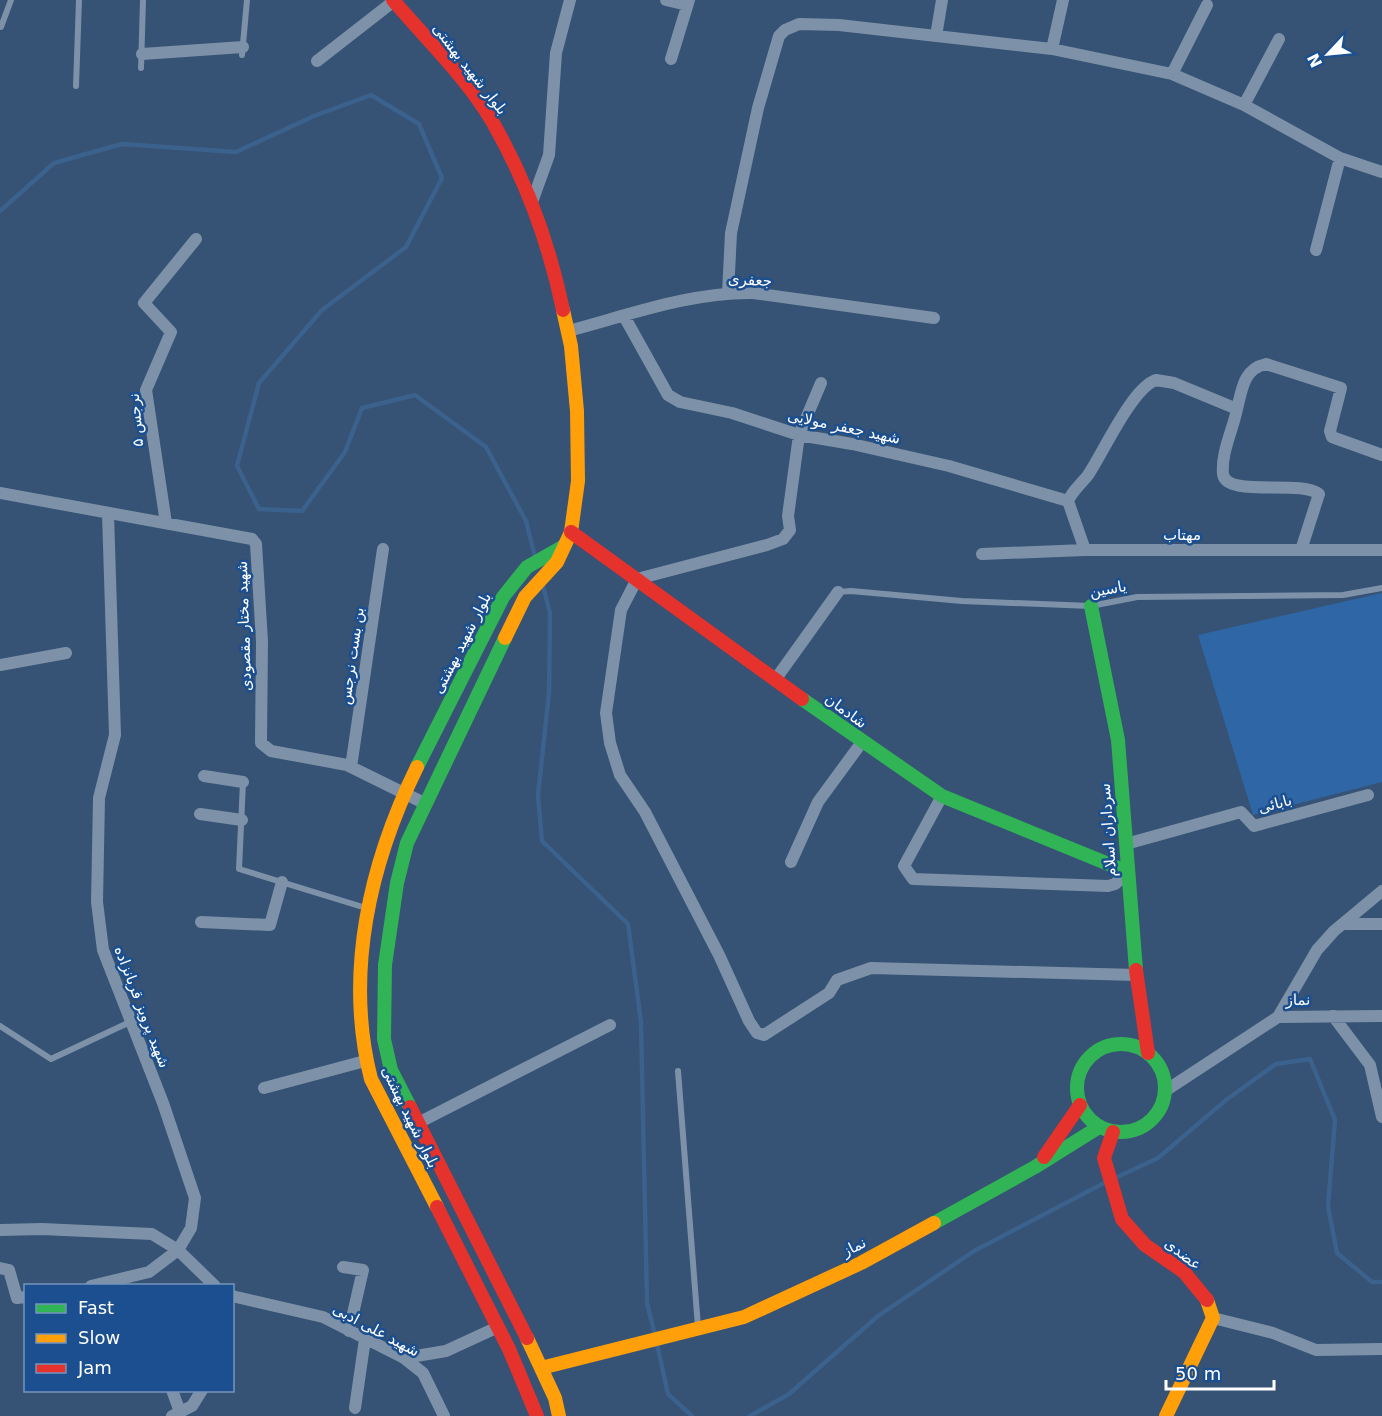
<svg xmlns="http://www.w3.org/2000/svg" width="1382" height="1416" font-family="'DejaVu Sans','Noto Naskh Arabic',sans-serif">
  <style>
    .green { fill: #2f66a5 }
    .lines { fill: none; stroke-linecap: round; stroke-linejoin: round }
    .stream { stroke: #3b618d; stroke-width: 4.5 }
    .lane { stroke: #7d92a8; stroke-width: 6 }
    .street { stroke: #7d92a8; stroke-width: 12 }
    .fast { stroke: #30b455; stroke-width: 14 }
    .slow { stroke: #ff9f0a; stroke-width: 14 }
    .jam { stroke: #e5322d; stroke-width: 14 }
    .labels { text-anchor: middle; stroke-width: 5; stroke-linejoin: round; paint-order: stroke }
    .street-label { font-size: 15px; fill: #fff; stroke: #1b4f8f }
  </style>
  <rect width="100%" height="100%" fill="#365274"/>
  <path class="green" d="M1382 593V782L1253 815 1198 635Z"/>
  <g class="lines">
    <path class="stream" d="M0 211 54 163 122 144 236 152 314 116 371 95 419 124 442 178 406 247 322 310 259 383 237 466 259 509 302 511 345 452 362 408 415 395 486 447 526 521 535 557
      M543 586 550 613 549 693 538 795 542 841 628 924 641 1022 647 1303 655 1335
      M1113 1179 1158 1158 1226 1100 1276 1064 1310 1059 1335 1120 1328 1206 1337 1253 1372 1282H1382
      M657 1344 668 1394 692 1416
      M750 1416 789 1394 878 1316 974 1251 1106 1182"/>
    <path class="lane" d="M1 27 11 0
      M242 55 247 0
      M141 68 143 0
      M76 86 79 0
      M838 592 851 591 962 601 1091 606 1137 597 1343 595 1382 588
      M243 782 239 869 366 908
      M0 1026 51 1059 130 1022
      M678 1071 698 1327"/>
    <path class="street" d="M666 0 687 5
      M936 36 942 0
      M1052 49 1063 0
      M142 54 243 47
      M671 59 689 0
      M317 61 394 1
      M1172 74 1207 5
      M1244 105 1279 39
      M532 202 549 155 556 53 570 0
      M1316 250 1340 158
      M728 293 731 233 758 108 779 36 785 30 799 24 839 25 1052 49 1172 74 1244 105 1340 158 1382 172
      M624 316 668 395 680 402 732 413 799 435 852 444 949 466 1068 501
      M568 331C629 315 690 292 753 293L934 318
      M821 383 799 435 788 516 790 530 783 539 767 545 637 579 621 610 606 713 610 743 620 775 645 812 719 955 749 1021 757 1033 764 1035 829 993 837 980 871 968 1136 975
      M1237 409C1242 390 1243 369 1266 364L1341 388 1330 431 1332 437 1382 455
      M0 493 252 539 256 544 262 641 261 743 271 751 347 765 424 803
      M166 523 146 390 171 332 144 303 196 239
      M1085 550 1068 501C1072 491 1082 483 1088 475 1103 453 1132 388 1156 380L1174 383 1237 409C1233 430 1221 452 1223 474 1226 498 1300 479 1319 494L1301 550
      M982 554 1085 550H1382
      M0 665 66 653
      M775 680 838 592
      M351 767 383 549
      M204 776 243 782
      M942 796 904 866 913 879 1108 886 1115 884 1128 872
      M200 814 242 820
      M1126 844 1241 812 1254 826 1368 795
      M791 862 818 802 862 742
      M201 922 270 925 282 882
      M1343 924H1382
      M1333 1016 1370 1065 1382 1117
      M1278 1017 1317 950 1334 931 1382 891
      M264 1088 365 1061
      M1165 1091 1278 1017 1382 1016
      M418 1123 610 1025
      M0 1230 42 1229 152 1234 178 1250 215 1286
      M343 1267 363 1270 349 1331
      M0 1268 9 1270 17 1298 26 1297
      M91 1286 149 1272 178 1250 191 1228 195 1198 163 1103 103 950 97 902 99 798 115 735 108 514
      M232 1296 323 1317 404 1358 423 1373 444 1416
      M1213 1318 1273 1333 1316 1350 1382 1349
      M404 1358 446 1351 498 1327
      M172 1390 180 1412
      M355 1408 365 1339
      M172 1416 192 1406 202 1390"/>
    <path class="fast" d="M1091 606 1118 740 1136 970
      M802 699 942 796 1128 872
      M417 767 503 597 527 567 564 546
      M1077 1088a44 44 0 1 1 88 0a44 44 0 1 1-88 0Z
      M410 1107 391 1070 384 1039 385 965 397 883 407 843 505 638
      M934 1223 1035 1167 1099 1127"/>
    <path class="slow" d="M505 638 525 597 557 562 571 532 578 481 577 411 571 346 563 310
      M417 767C370 863 344 973 371 1079L437 1207
      M527 1338 555 1398 559 1416
      M541 1368 744 1317 861 1263 934 1223
      M1166 1416 1213 1318 1207 1300"/>
    <path class="jam" d="M393 0C426 39 466 77 492 121 526 180 549 243 563 310
      M571 532 802 699
      M1136 970 1148 1053
      M410 1107 527 1338
      M1113 1132 1104 1158 1122 1219 1145 1245 1184 1272 1207 1300
      M1044 1157 1080 1105
      M437 1207 509 1349 537 1416"/>
  </g>
  <g class="labels">
    <g class="street-label">
      <text transform="translate(470 69) rotate(52)" y="5">بلوار شهید بهشتی</text>
      <text transform="translate(750 280) rotate(3)" y="5">جعفری</text>
      <text transform="translate(136 420) rotate(-95)" y="5">نرجس ۵</text>
      <text transform="translate(844 427) rotate(12)" y="5">شهید جعفر مولایی</text>
      <text x="1182" y="540">مهتاب</text>
      <text transform="translate(1108 589) rotate(-10)" y="5">یاسین</text>
      <text transform="translate(244 626) rotate(-92)" y="5">شهید مختار مقصودی</text>
      <text transform="translate(462 643) rotate(-63)" y="5">بلوار شهید بهشتی</text>
      <text transform="translate(352 656) rotate(-82)" y="5">بن بست نرجس</text>
      <text transform="translate(846 711) rotate(36)" y="5">شادمان</text>
      <text transform="translate(1275 804) rotate(-15)" y="5">بابائی</text>
      <text transform="translate(1108 830) rotate(-94)" y="5">سرداران اسلام</text>
      <text transform="translate(1298 1000) rotate(-1)" y="5">نماز</text>
      <text transform="translate(142 1007) rotate(69)" y="5">شهید پرویز قربانزاده</text>
      <text transform="translate(410 1117) rotate(64)" y="5">بلوار شهید بهشتی</text>
      <text transform="translate(854 1247) rotate(-27)" y="5">نماز</text>
      <text transform="translate(1183 1254) rotate(38)" y="5">عضدی</text>
      <text transform="translate(376 1330) rotate(28)" y="5">شهید علی ادبی</text>
    </g>
  </g>
  <rect x="24" y="1284" width="210" height="108" fill="#1b4f8f" stroke="#7695bc" stroke-width="1.5"/>
  <rect x="36" y="1304" width="30" height="9" fill="#30b455" stroke="#7695bc" stroke-width="1.5"/>
  <text x="78" y="1314" font-size="18" fill="#ffffff">Fast</text>
  <rect x="36" y="1334" width="30" height="9" fill="#ff9f0a" stroke="#7695bc" stroke-width="1.5"/>
  <text x="78" y="1344" font-size="18" fill="#ffffff">Slow</text>
  <rect x="36" y="1364" width="30" height="9" fill="#e5322d" stroke="#7695bc" stroke-width="1.5"/>
  <text x="78" y="1374" font-size="18" fill="#ffffff">Jam</text>
  <g transform="translate(1328 54) rotate(244)" stroke="#1b4f8f" stroke-width="4.5" paint-order="stroke">
  <path d="M0-4.5L10 22L0 15L-10 22Z" fill="#ffffff"/>
  <text y="-9" font-size="16" font-weight="bold" text-anchor="middle" fill="#ffffff">N</text>
  </g>
  <path d="M1166 1380v9h108v-9" fill="none" stroke="#ffffff" stroke-width="3"/>
  <text x="1175" y="1380" font-size="18" fill="#ffffff" stroke="#1b4f8f" stroke-width="4.5" paint-order="stroke">50 m</text>
</svg>
